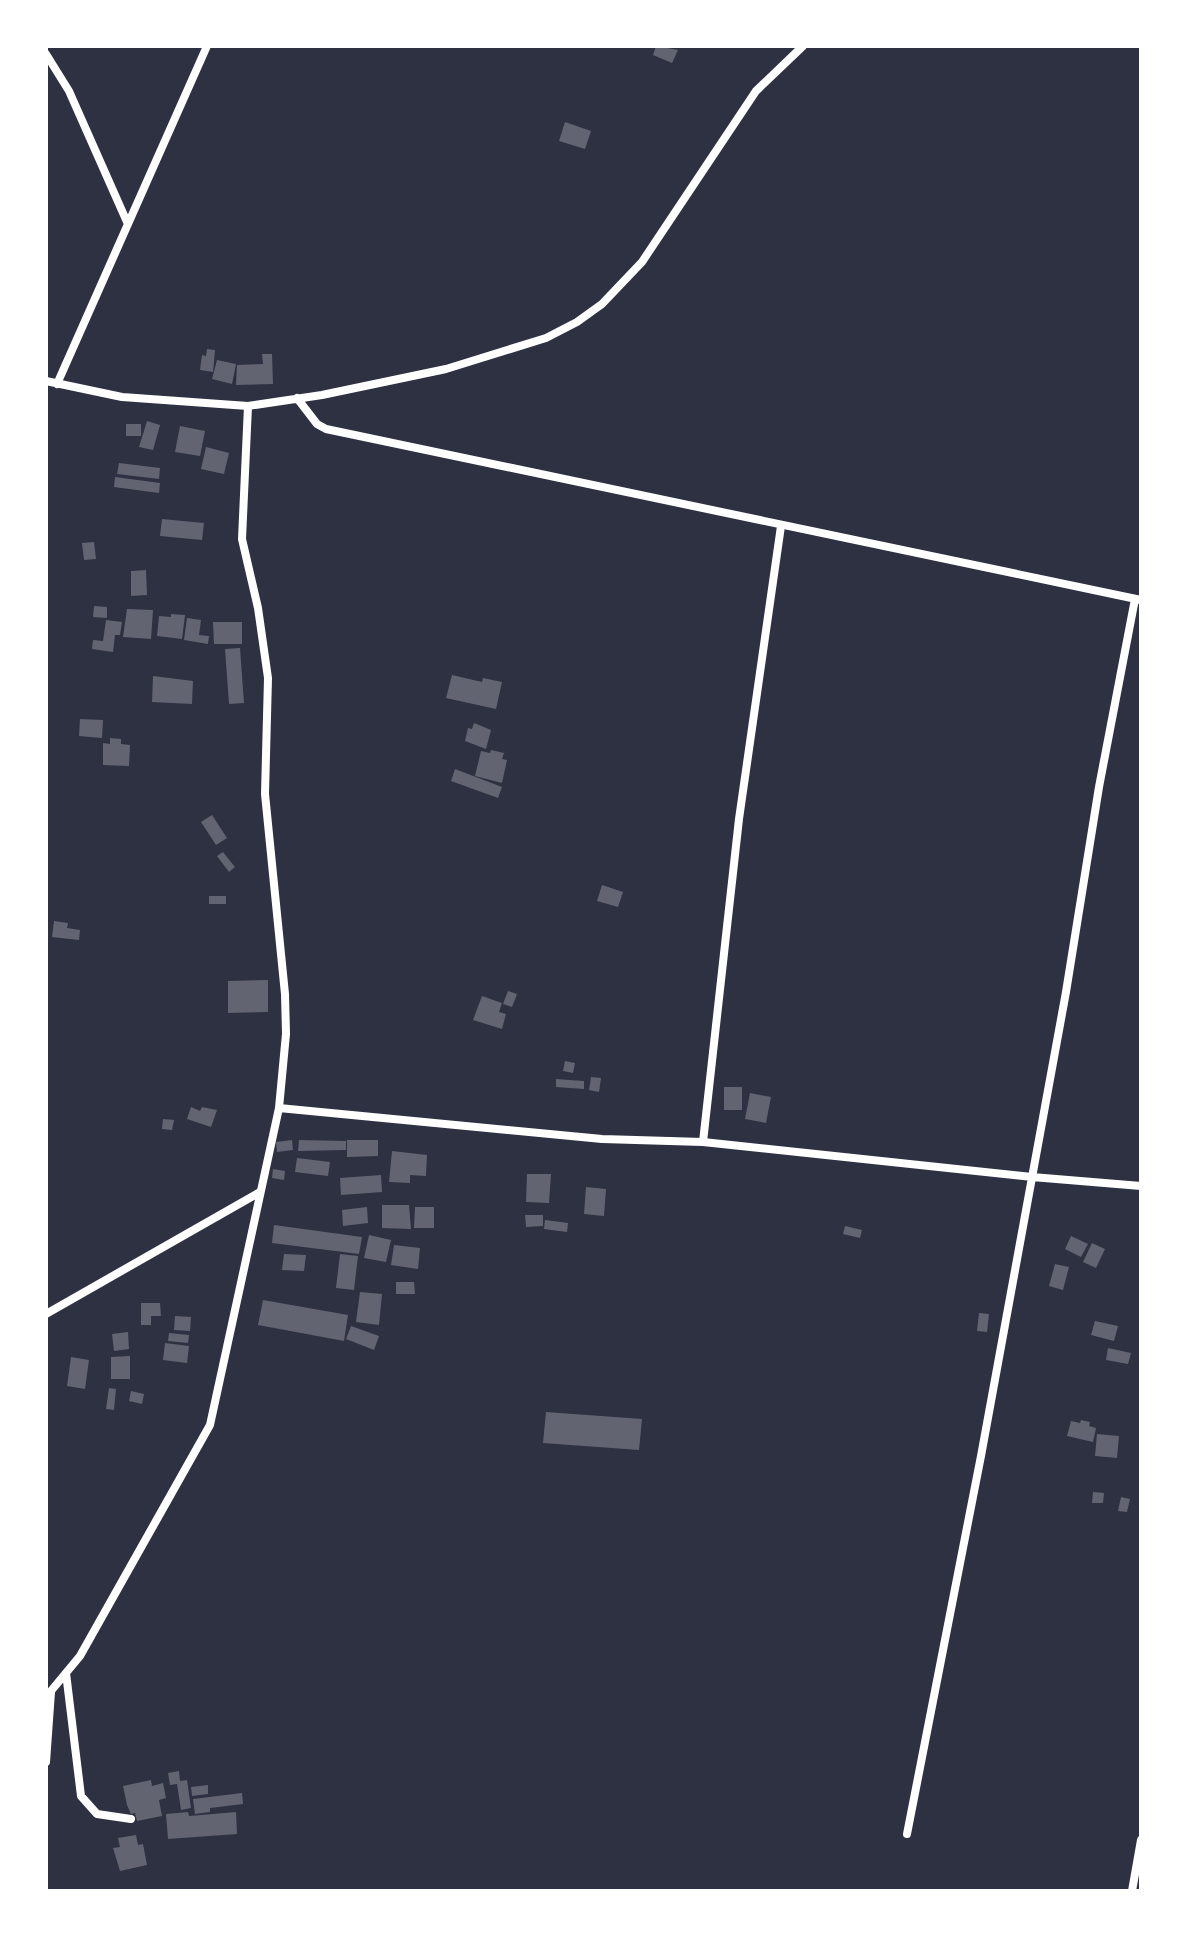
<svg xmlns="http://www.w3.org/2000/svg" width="1187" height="1937" font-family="Cabin,sans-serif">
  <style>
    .building { fill: #626471 }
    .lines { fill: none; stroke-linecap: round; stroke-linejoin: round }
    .minor { stroke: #fff; stroke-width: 8 }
  </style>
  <rect width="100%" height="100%" fill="#2d3142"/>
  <path class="building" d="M656 46 678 50 672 63 653 55Z
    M565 122 591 131 585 149 559 141Z
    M207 349 215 350 213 372 200 370 202 355 206 356Z
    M262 354H272L273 384 236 385 237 365 263 364Z
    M217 360 236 364 232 384 212 379Z
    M147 421 160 425 153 450 139 447Z
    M126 424H141V436H126Z
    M180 426 205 431 200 456 175 452Z
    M206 447 229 453 224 474 201 469Z
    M119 463 160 468 159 479 117 474Z
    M115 477 160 483 159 493 114 487Z
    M162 519 204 523 202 540 160 536Z
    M94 542 96 559 84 560 82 543Z
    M146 570 147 595 131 596V571Z
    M94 606 107 607V618L93 617Z
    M127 609 153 610 151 639 123 637Z
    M171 614 185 615 182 639 157 636 159 616 171 617Z
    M187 618 201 620 199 635 209 636 208 644 184 640Z
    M106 620 122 622 120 635H115L113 652 92 649 93 640 103 641Z
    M213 622H242V644H214Z
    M240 648 244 703 229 704 225 649Z
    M452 675 482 682 483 678 502 682 496 709 446 698Z
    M153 676 193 681 192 704 152 702Z
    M80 719 103 720 102 738 79 736Z
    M474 723 491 730 486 749 465 741 468 728 472 729Z
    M110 738 121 739V744L130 745 129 766 103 765V743L110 744Z
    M491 750 504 753 502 759 507 760 502 783 475 776 481 751 490 753Z
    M455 769 502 787 498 798 451 781Z
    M212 815 227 838 216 845 201 822Z
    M223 852 235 867 229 872 217 856Z
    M602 885 623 892 618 907 597 901Z
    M209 896H226V904H209Z
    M54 921 68 923 67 928 80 930 79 940 52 937Z
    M268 980V1012L228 1013V981Z
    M508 991 517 994 512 1007 503 1004Z
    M482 996 502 1003 499 1012 506 1014 502 1029 473 1020Z
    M565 1061 575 1063 573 1073 563 1071Z
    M591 1077 601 1078 599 1092 589 1090Z
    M556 1079 584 1081V1089L556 1087Z
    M724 1087H742V1110H724Z
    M750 1093 771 1097 766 1123 745 1119Z
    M191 1107 200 1111 202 1107 217 1110 211 1127 187 1119Z
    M163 1119 174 1120 172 1130 162 1129Z
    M292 1140 293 1150 277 1152 276 1142Z
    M299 1140 346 1141V1150L298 1151Z
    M347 1140H378V1156L347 1157Z
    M392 1151 427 1155 426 1176 410 1175V1183L389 1182Z
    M297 1158 330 1162 328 1176 295 1172Z
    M273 1169 285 1171 284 1180 272 1178Z
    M527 1174H551L549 1203 526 1202Z
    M381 1175 382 1192 341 1195 340 1178Z
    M586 1187 606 1189 604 1216 584 1214Z
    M382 1205H409L411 1229 382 1228Z
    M367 1207 368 1223 343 1226 342 1210Z
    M415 1207H434V1228H414Z
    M525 1215H543V1226L526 1227Z
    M545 1220 568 1223 567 1232 544 1229Z
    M274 1225 362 1237 359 1254 272 1243Z
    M845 1226 862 1230 860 1238 843 1234Z
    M369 1235 391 1240 386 1262 364 1258Z
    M1071 1236 1088 1244 1081 1257 1065 1249Z
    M1092 1243 1105 1249 1096 1268 1083 1262Z
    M394 1245 420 1248 418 1269 391 1265Z
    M284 1254 306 1255 304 1271 282 1270Z
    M340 1254 358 1256 354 1290 336 1288Z
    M1055 1264 1069 1267 1063 1290 1049 1286Z
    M396 1282H414L415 1294H396Z
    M360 1292 382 1294 379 1325 356 1322Z
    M263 1300 348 1315 344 1341 258 1325Z
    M141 1303H160L161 1316H151V1325H141Z
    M979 1313 989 1314 987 1332 977 1331Z
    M175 1316 191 1317 190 1331 174 1330Z
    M1095 1321 1118 1326 1114 1341 1091 1335Z
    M351 1326 379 1336 374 1350 346 1339Z
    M128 1332 129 1349 114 1351 112 1334Z
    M169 1333 189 1335 188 1343 168 1341Z
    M165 1343 189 1346 187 1363 163 1360Z
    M1108 1348 1131 1353 1128 1364 1106 1360Z
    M130 1356V1379H111V1357Z
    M71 1357 89 1360 85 1389 67 1386Z
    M109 1388 116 1389 114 1410 106 1409Z
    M131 1391 144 1394 142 1404 129 1401Z
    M546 1412 642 1419 639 1450 543 1443Z
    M1081 1420 1090 1422 1089 1426 1096 1428 1093 1442 1067 1436 1071 1421 1080 1423Z
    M1097 1434 1119 1436 1117 1458 1095 1456Z
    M1093 1492 1104 1493 1103 1503H1092Z
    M1121 1497 1130 1499 1127 1512 1118 1511Z
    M179 1771 180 1781 187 1780 191 1808 181 1810 177 1784 170 1785 168 1773Z
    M151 1780 152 1786 163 1783 166 1798 159 1800 162 1816 137 1821 135 1813 131 1814 127 1805 123 1786Z
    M208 1785V1794L192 1796 191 1787Z
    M242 1793 243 1804 210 1808V1812L195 1814 193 1799Z
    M188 1812 189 1816 236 1812 237 1834 168 1839 166 1814Z
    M136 1835 138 1845 143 1844 147 1865 120 1871 113 1848 120 1847 118 1838Z"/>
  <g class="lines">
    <path class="minor" d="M46 54 69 91 127 222
      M46 381 122 397 248 406 322 395 446 369 546 338 577 322 602 304 642 262 756 91 803 46
      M57 384 207 46
      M297 398 317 424 326 429 1141 600
      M279 1108 602 1139 703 1142 1032 1177 1141 1186
      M703 1142 739 819 781 526
      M46 1314 260 1192
      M66 1673 81 1796 97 1814 131 1819
      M46 1697 80 1656 210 1425 279 1108 286 1034 285 994 265 794 268 678 258 608 242 539 248 406
      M46 1762 51 1692
      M907 1834 981 1456 1066 992 1099 787 1135 599
      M1132 1891 1141 1840"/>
  </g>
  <rect width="1187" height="1937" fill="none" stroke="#ffffff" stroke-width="96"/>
</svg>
